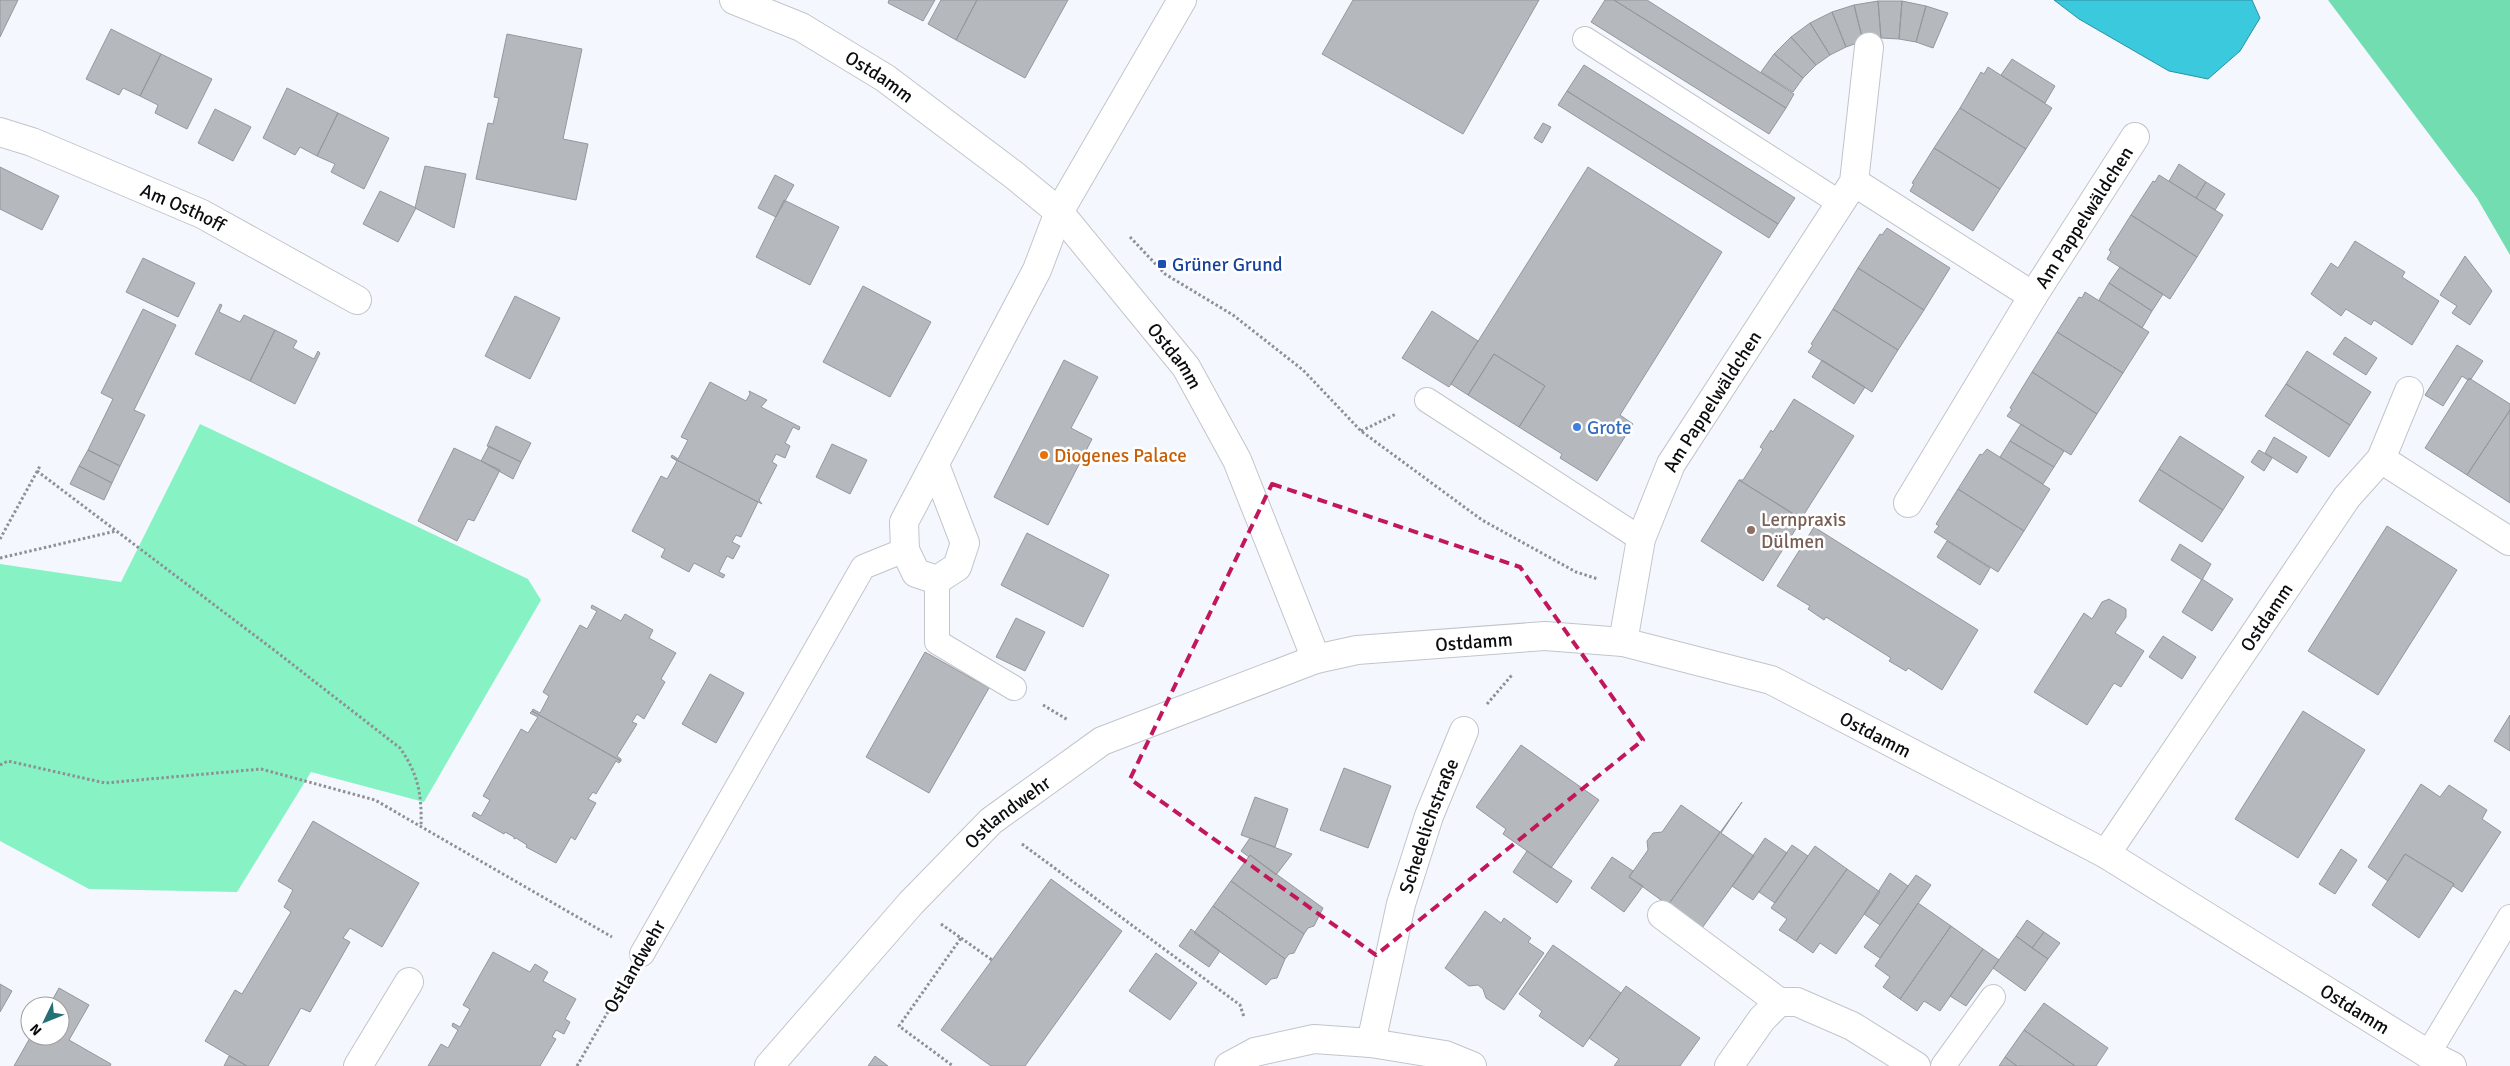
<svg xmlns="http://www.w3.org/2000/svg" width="2510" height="1066" font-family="Signika,sans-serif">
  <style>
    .green { fill: #87f2c4 }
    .forest { fill: #72ddb0 }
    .water { fill: #3bc9de; stroke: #2d91a0 }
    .building { fill: #b5b9be; stroke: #94989d }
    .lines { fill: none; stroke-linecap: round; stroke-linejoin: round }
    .lane-casing { stroke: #c1c5cb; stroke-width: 26 }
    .street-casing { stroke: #c1c5cb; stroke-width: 30 }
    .secondary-casing { stroke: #c1c5cb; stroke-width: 30 }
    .path { stroke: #8d9094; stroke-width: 3; stroke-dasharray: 2.5 2.5; stroke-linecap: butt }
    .lane { stroke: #fff; stroke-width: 24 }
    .street { stroke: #fff; stroke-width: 28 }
    .secondary { stroke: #fff; stroke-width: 28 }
    .marked { fill: none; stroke: #c2185b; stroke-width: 4; stroke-dasharray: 10 6; stroke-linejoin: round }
    .transit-dot { fill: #1a4fb4; stroke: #fff; stroke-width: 2 }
    .shop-dot { fill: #3f7fe0; stroke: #fff; stroke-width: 2 }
    .food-dot { fill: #e8710a; stroke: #fff; stroke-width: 2 }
    .education-dot { fill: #8d6e63; stroke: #fff; stroke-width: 2 }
    .labels { text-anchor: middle; stroke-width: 5; stroke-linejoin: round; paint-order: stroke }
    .street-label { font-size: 19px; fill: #0c0d0f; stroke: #fff }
    .transit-label { font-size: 19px; fill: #164399; stroke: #fff; text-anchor: start }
    .shop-label { font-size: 19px; fill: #366cbe; stroke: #fff; text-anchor: start }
    .food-label { font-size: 19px; fill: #c56008; stroke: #fff; text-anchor: start }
    .education-label { font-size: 19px; fill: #785e54; stroke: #fff; text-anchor: start }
  </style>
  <rect width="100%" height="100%" fill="#f4f8fe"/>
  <path class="green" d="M200 424 528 579 541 600 424 802 311 772 237 892 89 889 0 841V564L121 582Z"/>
  <path class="forest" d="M2328 0H2510V255L2477 198Z"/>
  <path class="water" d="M2054 0H2252L2260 18 2240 51 2208 79 2169 71 2079 19Z"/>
  <path class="building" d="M0 0H18L0 37Z
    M889 0H935L923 21 888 3Z
    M941 0H977L956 40 928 24Z
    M977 0H1068L1025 78 956 40Z
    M1353 0H1539L1463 134 1322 54Z
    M1605 0H1614L1786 108 1769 134 1591 22Z
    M1614 0H1647L1794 94 1786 108Z
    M1878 1H1902L1899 39 1881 38Z
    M1878 1 1881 38 1863 41 1854 5Z
    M1902 1 1926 6 1916 42 1899 39Z
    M1854 5 1863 41 1846 47 1832 12Z
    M1926 6 1948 13 1933 48 1916 42Z
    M1832 12 1846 47 1830 55 1810 23Z
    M1810 23 1830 55 1816 65 1791 37Z
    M111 29 161 54 140 96 123 88 119 95 86 79Z
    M507 34 582 49 563 139 588 144 576 200 476 179 488 123 493 124 499 98 494 97Z
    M1791 37 1816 65 1803 78 1774 54Z
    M161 54 212 79 187 129 155 113 158 105 140 96Z
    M1774 54 1803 78 1793 92 1761 72Z
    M2012 59 2055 86 2045 103 2001 75Z
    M1584 65 1795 198 1778 224 1567 91Z
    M1988 67 2052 108 2026 149 1960 108 1981 72 1984 74Z
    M287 88 338 113 317 156 300 147 295 155 263 138Z
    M1567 91 1778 224 1769 238 1558 105Z
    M1960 108 2026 149 2000 189 1934 148Z
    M215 109 251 127 233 161 198 143Z
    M338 113 389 138 364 189 331 172 335 164 317 156Z
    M1543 123 1551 127 1542 143 1534 138Z
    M1934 148 2000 189 1973 231 1910 191 1914 184 1912 183Z
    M2179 164 2206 182 2196 198 2169 181Z
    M425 166 466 174 454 228 415 208Z
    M0 167 59 196 42 230 0 209Z
    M1588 167 1722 252 1620 415 1633 424 1597 481 1560 458 1562 454 1519 427 1545 386 1494 354 1468 395 1451 384Z
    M775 175 794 185 776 217 758 208Z
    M2159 175 2223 215 2197 257 2131 215 2153 181 2155 182Z
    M2206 182 2225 194 2215 210 2196 198Z
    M380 191 416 208 398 242 363 224Z
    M784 200 839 227 810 285 756 257Z
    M2131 215 2197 257 2170 299 2107 259 2111 252 2109 250Z
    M1887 228 1950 268 1924 310 1858 268 1880 234 1882 235Z
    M2355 241 2405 272 2402 277 2439 301 2412 345 2374 320 2371 325 2346 309 2341 316 2311 294 2331 263 2338 268Z
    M2465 256 2492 291 2470 325 2452 313 2457 306 2440 295Z
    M143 258 195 283 178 317 126 292Z
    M2120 267 2163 294 2152 311 2109 283Z
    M1858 268 1924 310 1898 350 1833 309Z
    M2109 283 2152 311 2142 328 2099 300Z
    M863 286 931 322 890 397 823 362Z
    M2085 292 2149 332 2123 373 2057 332 2079 297 2082 298Z
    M515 296 560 318 530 379 485 356Z
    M220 304 222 305 219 312 240 322 244 315 275 330 250 381 195 354Z
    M143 309 176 325 134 410 145 415 120 466 88 450 113 399 101 393Z
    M1833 309 1898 350 1872 392 1808 352 1813 345 1811 344Z
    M1432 311 1478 341 1449 387 1402 358Z
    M275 330 297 341 293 348 314 359 318 351 320 353 295 404 250 381Z
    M2057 332 2123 373 2097 414 2032 372Z
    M2345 337 2377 358 2366 375 2333 354Z
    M2457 345 2483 361 2471 379 2468 380 2462 376 2443 406 2425 395Z
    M2307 351 2371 392 2350 425 2286 384Z
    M1494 354 1545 386 1519 427 1468 395Z
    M1064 360 1098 377 1071 428 1092 439 1048 525 994 497Z
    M1822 360 1865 387 1854 404 1812 377Z
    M2032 372 2097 414 2071 455 2007 416 2012 409 2010 408Z
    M2469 378 2510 404V410L2467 475 2425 448Z
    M710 382 746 401 750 394 749 391 767 400 761 407 800 427 799 430 793 427 785 443 790 446 785 458 776 454 772 462 777 465 759 500 762 504 671 457 672 455 678 459 688 440 681 437Z
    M2286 384 2350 425 2329 457 2265 416Z
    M1794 399 1854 436 1801 519 1739 480H1743L1763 449 1760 447 1771 430 1773 432Z
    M2510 410V503L2467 475Z
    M2021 424 2064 451 2054 467 2010 441Z
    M496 426 531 443 521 462 487 446Z
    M2180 436 2244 477 2223 510 2159 469Z
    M2274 437 2307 457 2297 473 2265 453Z
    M2010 441 2054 467 2043 484 2000 457Z
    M832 444 867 460 850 494 816 477Z
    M489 446 521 462 513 479 481 461Z
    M454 448 500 470 474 521 468 519 457 541 418 521Z
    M1987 449 2050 489 2024 531 1958 489 1980 454 1982 455Z
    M88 450 120 466 112 483 79 466Z
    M2259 450 2272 458 2264 471 2251 462Z
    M671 457 758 502 741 537 736 535 732 542 740 546 733 559 727 556 719 572 725 575 723 578 694 563 689 572 661 557 665 549 632 531 661 476 667 479 677 461Z
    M79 466 112 483 104 500 70 484Z
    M2159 469 2223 510 2202 542 2139 501Z
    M1739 480 1802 519 1763 581 1701 541Z
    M1958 489 2024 531 1998 572 1934 532 1939 526 1936 524Z
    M2387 526 2457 570 2378 695 2308 651Z
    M1814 527 1978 630 1942 690 1908 668 1906 671 1889 661 1891 658 1826 617 1824 620 1808 609 1810 606 1777 586Z
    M1027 533 1109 575 1083 627 1001 585Z
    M1947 541 1990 568 1980 585 1937 557Z
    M2180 544 2211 564 2202 580 2171 560Z
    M2202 579 2233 599 2212 631 2182 612Z
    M2109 599 2126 609V617L2115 633 2144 651 2121 687 2114 683 2087 725 2034 692 2084 613 2092 619 2102 602Z
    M592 605 621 621 625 614 653 630 649 638 676 653 661 679 665 682 644 719 637 714 632 722 637 724 617 756 621 759V761L532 711 533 709 540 713 549 696 543 692 580 625 587 629 597 611 591 608Z
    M1016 618 1045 632 1025 671 996 657Z
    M2163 636 2196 657 2182 679 2149 657Z
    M925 652 989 688 929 793 866 757Z
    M710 674 744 693 716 743 682 724Z
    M532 711 621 761 619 763 616 761 596 794 593 792 588 799 596 803 575 840 571 837 556 863 526 847 527 845 516 838 514 839V837L505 832 504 834 472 816 474 812 481 816 490 800 483 796 521 729 528 733 538 717 530 713Z
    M2303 711 2365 750 2298 858 2235 819Z
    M2510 715V751L2494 741Z
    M1521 745 1599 800 1551 868 1503 834 1506 829 1476 807Z
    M1344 768 1391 786 1368 848 1320 830Z
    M2421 784 2440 797 2449 785 2487 810 2482 819 2501 832 2462 892 2453 886 2454 884 2405 854 2388 881 2368 867Z
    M1255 797 1288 809 1275 847 1241 835Z
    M1742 802 1721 833 1754 856 1702 928 1668 905Z
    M1681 805 1720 832 1668 905 1629 877 1648 850 1647 841 1653 833 1662 832Z
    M313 821 419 883 382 947 350 928 343 938 350 942 310 1012 301 1008 268 1066H247L205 1041 235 990 242 994 291 912 284 907 293 890 278 881Z
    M1250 838 1292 854 1276 875 1250 855 1249 857 1241 851Z
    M1765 838 1787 853 1753 900 1732 886Z
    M1792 845 1808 856 1775 903 1759 892Z
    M1815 846 1847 869 1796 941 1779 930 1787 919 1771 908Z
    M2341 849 2357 860 2335 894 2319 884Z
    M1527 851 1572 881 1557 903 1513 872Z
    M2405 854 2454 884 2419 938 2372 905Z
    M1250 855 1323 908 1314 926 1308 928 1304 934 1231 881Z
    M1612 857 1633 871 1629 877 1643 886 1624 912 1591 888Z
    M1847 869 1880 892 1836 954 1820 943 1813 953 1796 941Z
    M1890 873 1908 886 1880 925 1864 914Z
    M1916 875 1931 885 1880 958 1864 947Z
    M1051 879 1122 931 1025 1066H991L941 1030Z
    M1231 881 1304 934 1294 953 1289 954 1285 959 1213 906Z
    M1918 903 1951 926 1900 999 1883 987 1890 977 1875 966Z
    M1213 906 1285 959 1277 978 1271 979 1266 985 1194 933Z
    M1485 911 1501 923 1504 918 1531 938 1528 942 1544 953 1504 1010 1486 998 1483 989 1478 985 1469 986 1445 968Z
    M2027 920 2044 932 2032 948 2016 936Z
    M1951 926 1983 949 1940 1011 1924 1001 1917 1011 1900 999Z
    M1191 929 1220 951 1209 967 1179 946Z
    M2044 932 2060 943 2048 959 2032 948Z
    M2016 936 2048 959 2025 991 1993 968Z
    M1553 945 1621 993 1583 1047 1539 1016 1542 1011 1519 994Z
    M1983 949 1999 960 1966 1006 1950 996Z
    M493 952 530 972 535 964 548 972 543 981 576 999 565 1019 570 1022 564 1034 556 1030 552 1037 556 1039 540 1066H428L441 1044 448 1048 458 1030 452 1026 453 1023 460 1027 470 1009 463 1005Z
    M1156 953 1197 983 1170 1020 1129 991Z
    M0 984 12 991 0 1012Z
    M1626 986 1700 1038 1680 1066H1614L1619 1059 1589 1038Z
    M59 988 89 1005 69 1040 111 1064 110 1066H14L31 1036H60V1006H49Z
    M2044 1003 2108 1048 2096 1066H2075L2024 1030Z
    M2024 1030 2075 1066H2017L2005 1057Z
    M229 1056 247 1066H224Z
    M875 1056 888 1066H868Z
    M2005 1057 2017 1066H1999Z"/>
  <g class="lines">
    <g class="lane-casing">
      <path id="lane" d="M1585 39 1840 203
        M1427 400 1641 539
        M937 580V642L1014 688
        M642 954 863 567 905 550
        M2428 1054 2510 917
        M1943 1066 1993 997"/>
    </g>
    <g class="street-casing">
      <g id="street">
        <path id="s1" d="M0 132 32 142 202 214 357 300"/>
        <path id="s2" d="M1854 182 2033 296 2135 137"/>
        <path d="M2381 459 2409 391"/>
        <path d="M935 465 965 543 957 567 937 580 916 573 905 550 904 522 1037 270 1059 212 1182 0"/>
        <path d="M1908 503 2033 296"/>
        <path id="s3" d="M1623 642 1641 539 1671 464 1854 182 1869 47"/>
        <path id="s4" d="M2106 854 2347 497 2381 459 2509 541"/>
        <path d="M1662 915 1779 1002"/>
        <path id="s5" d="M1371 1043 1401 904 1429 816 1464 731"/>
        <path d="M358 1066 409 982"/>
        <path d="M1229 1066 1255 1052 1314 1039 1371 1043 1445 1055 1472 1066"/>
        <path d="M1729 1066 1762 1019 1779 1002H1797L1852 1026 1916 1066"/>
      </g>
    </g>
    <g class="secondary-casing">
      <g id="secondary">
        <path id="s6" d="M734 0 801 27 885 78 1014 175 1059 212 1186 367 1237 460 1316 659"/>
        <path id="s7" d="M769 1066 911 903 991 821 1102 741 1316 659 1357 650 1545 636 1623 642 1771 680 2106 854 2428 1054 2452 1066"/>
      </g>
    </g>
    <path class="path" d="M1130 237 1165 274 1233 315 1303 370 1361 431 1482 520 1576 572 1598 579
      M1361 431 1396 414
      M37 471 274 650 400 748C418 774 422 794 421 826
      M0 539 40 466
      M0 558 116 531
      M1487 704 1512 675
      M1043 705 1068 720
      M0 765 8 761 105 783 261 769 375 800 612 937
      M1022 844 1240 1005 1244 1017
      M941 924 961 938 899 1026 953 1066
      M961 938 992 960
      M577 1066 625 982"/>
    <use href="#lane" class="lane"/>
    <use href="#street" class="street"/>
    <use href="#secondary" class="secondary"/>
  </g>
  <path class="marked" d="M1272 484 1520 567 1643 740 1376 955 1130 779Z"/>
  <rect class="transit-dot" x="1157" y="259" width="10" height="10" rx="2.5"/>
  <circle class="shop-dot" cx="1577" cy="427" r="5"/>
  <circle class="food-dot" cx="1044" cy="455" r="5"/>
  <circle class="education-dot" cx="1751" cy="530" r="5"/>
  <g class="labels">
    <g class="street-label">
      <text dy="7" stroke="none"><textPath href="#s6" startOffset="165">Ostdamm</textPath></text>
      <text dy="7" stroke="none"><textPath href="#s1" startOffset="198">Am Osthoff</textPath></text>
      <text dy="7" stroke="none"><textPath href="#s2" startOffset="306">Am Pappelwäldchen</textPath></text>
      <text dy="7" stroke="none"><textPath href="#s6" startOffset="575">Ostdamm</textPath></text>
      <text dy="7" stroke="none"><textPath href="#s3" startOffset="260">Am Pappelwäldchen</textPath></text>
      <text dy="7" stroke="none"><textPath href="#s4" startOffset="286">Ostdamm</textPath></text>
      <text dy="7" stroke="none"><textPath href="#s7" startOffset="856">Ostdamm</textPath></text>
      <text dy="7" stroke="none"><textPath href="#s7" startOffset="1276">Ostdamm</textPath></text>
      <text dy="7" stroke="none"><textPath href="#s7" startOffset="349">Ostlandwehr</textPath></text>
      <text dy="7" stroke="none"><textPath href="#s5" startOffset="225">Schedelichstraße</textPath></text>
      <text transform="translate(634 966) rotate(-60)" y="7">Ostlandwehr</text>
      <text dy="7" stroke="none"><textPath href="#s7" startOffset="1829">Ostdamm</textPath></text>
    </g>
    <g class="transit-label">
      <text x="1172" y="271">Grüner Grund</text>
    </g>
    <g class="shop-label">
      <text x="1587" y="434">Grote</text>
    </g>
    <g class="food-label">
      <text x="1054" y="462">Diogenes Palace</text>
    </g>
    <g class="education-label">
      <text x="1761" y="526">Lernpraxis<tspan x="1761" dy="22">Dülmen</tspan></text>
    </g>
  </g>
  <g transform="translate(45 1021) rotate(227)"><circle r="24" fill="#ffffff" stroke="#9e9e9f"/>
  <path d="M0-4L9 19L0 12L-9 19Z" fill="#256f77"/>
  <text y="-8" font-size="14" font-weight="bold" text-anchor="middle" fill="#0c0d0f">N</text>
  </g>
</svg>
